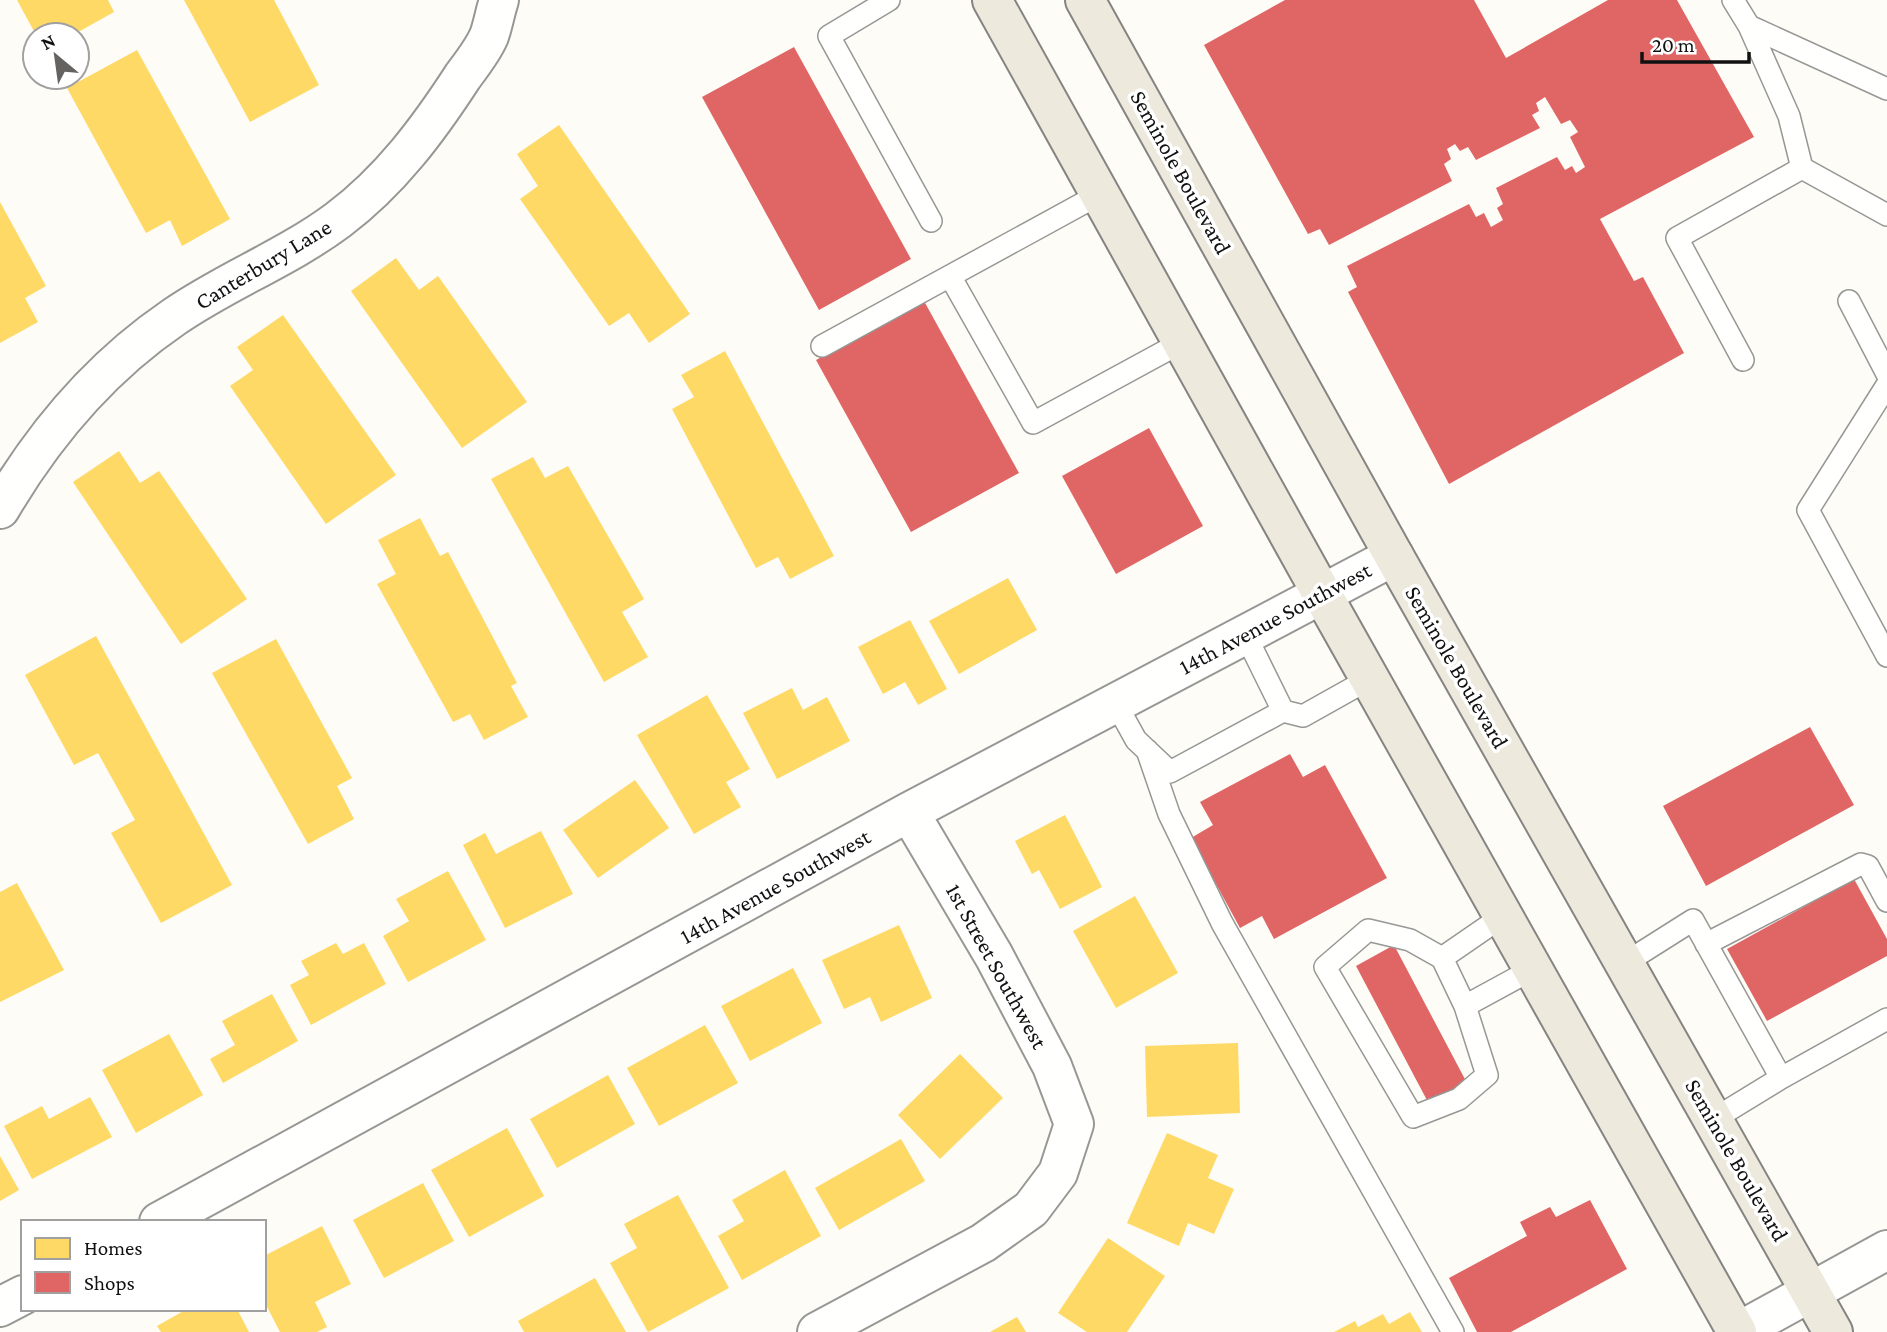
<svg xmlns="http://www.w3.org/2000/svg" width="1887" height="1332" font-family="'Crimson Pro',serif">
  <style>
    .homes { fill: #ffd966 }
    .shops { fill: #e06666 }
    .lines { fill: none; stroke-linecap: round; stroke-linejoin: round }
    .service-casing { stroke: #979795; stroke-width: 24 }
    .minor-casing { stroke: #979795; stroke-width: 42 }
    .primary-casing { stroke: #858482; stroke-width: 42 }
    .service { stroke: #fffffe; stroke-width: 21 }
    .minor { stroke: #fffffe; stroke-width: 38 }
    .primary { stroke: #ede9dc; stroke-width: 38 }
    .labels { text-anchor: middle; stroke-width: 7; stroke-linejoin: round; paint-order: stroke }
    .street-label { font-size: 23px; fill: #111; stroke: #fff }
  </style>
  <rect width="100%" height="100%" fill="#fdfcf7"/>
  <path class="homes" d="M17 0H108L114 12 73 35H36Z
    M184 0H274L319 85 250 122Z
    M137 50 230 219 182 246 170 220 146 233 67 88Z
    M559 125 690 314 649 343 629 313 609 326 520 199 538 186 517 154Z
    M0 202 46 286 25 298 38 322 0 343Z
    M396 258 419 290 438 276 527 402 462 448 351 291Z
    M283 315 396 475 326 524 230 386 253 370 237 347Z
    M725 351 834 556 790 579 778 557 756 568 672 409 694 397 681 375Z
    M119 451 140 483 159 471 247 599 181 644 73 482Z
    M533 457 545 478 568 466 644 599 622 612 648 657 604 682 491 479Z
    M420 518 440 556 448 552 517 683 511 686 528 717 484 740 470 714 453 722 377 584 396 574 378 540Z
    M1008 578 1037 630 959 674 929 621Z
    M910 620 947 689 918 705 905 682 883 694 858 647Z
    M96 636 232 885 161 923 111 833 135 820 98 753 74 765 25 675Z
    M276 639 352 778 337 786 354 819 308 844 212 673Z
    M792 688 803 710 827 697 850 741 777 779 743 713Z
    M707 695 750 769 726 782 741 807 694 834 637 735Z
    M635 780 669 828 598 878 563 830Z
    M1065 815 1102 887 1060 909 1039 870 1032 874 1015 841Z
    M541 831 573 894 505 928 463 845 485 833 496 854Z
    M448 871 486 940 408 982 383 936 409 921 396 899Z
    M17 883 64 970 0 1002V892Z
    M1135 896 1178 973 1116 1008 1073 931Z
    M899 925 932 998 881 1022 870 997 844 1009 822 960Z
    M336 943 343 954 364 943 386 984 311 1025 290 985 309 975 301 961Z
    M793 968 822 1023 750 1061 721 1006Z
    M272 994 298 1041 223 1083 210 1059 235 1045 222 1021Z
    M705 1025 738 1083 659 1126 627 1068Z
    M169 1034 203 1095 136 1133 102 1070Z
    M1238 1043 1240 1113 1147 1117 1145 1046Z
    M960 1054 1003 1098 940 1159 898 1115Z
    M608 1075 635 1124 557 1168 530 1119Z
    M90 1097 112 1137 32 1179 4 1126 42 1106 49 1119Z
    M507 1128 544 1196 469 1237 431 1170Z
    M1167 1133 1218 1155 1208 1178 1234 1189 1214 1234 1188 1223 1179 1246 1127 1223Z
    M901 1139 925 1181 839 1230 815 1188Z
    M0 1156 19 1190 0 1201Z
    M785 1170 821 1236 742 1280 718 1236 744 1221 732 1200Z
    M423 1183 454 1241 384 1278 353 1220Z
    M678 1195 729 1288 648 1332 610 1263 637 1248 624 1224Z
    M322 1226 351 1284 315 1302 327 1327 317 1332H280L264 1301V1256Z
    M1108 1238 1165 1276 1127 1332H1087L1058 1313Z
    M595 1278 626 1332H524L518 1321Z
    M187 1309H237L249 1332H161L157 1326Z
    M1410 1312 1422 1332H1334L1355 1321 1358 1327 1383 1314 1389 1324Z
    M1017 1317 1026 1332H990Z"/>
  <path class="shops" d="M1285 0H1474L1506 58 1608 0H1677L1754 137 1600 219 1634 281 1643 277 1684 353 1449 484 1348 292 1357 287 1347 266 1469 204 1476 217 1484 213 1491 227 1503 220 1497 208 1503 204 1496 188 1557 157 1565 170 1572 166 1576 173 1585 167 1570 137 1578 132 1570 120 1561 124 1545 97 1536 103 1539 111 1532 115 1540 128 1476 160 1468 147 1460 151 1455 144 1447 149 1451 159 1444 164 1452 181 1329 245 1320 229 1308 234 1204 45Z
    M794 47 911 259 819 310 702 97Z
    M924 301 1019 473 911 532 816 360Z
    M1149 428 1203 526 1116 574 1062 476Z
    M1810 727 1854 805 1706 886 1663 806Z
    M1290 754 1303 777 1325 765 1387 878 1274 939 1262 916 1240 928 1191 838 1213 825 1200 802Z
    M1854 879 1887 939V956L1767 1021 1727 949Z
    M1394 945 1467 1083 1429 1104 1356 966Z
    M1590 1200 1627 1269 1511 1332H1477L1449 1278 1527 1236 1520 1222 1550 1207 1556 1217Z"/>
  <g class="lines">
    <g class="service-casing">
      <path id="service" d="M889 0 829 36 931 221
        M1733 0 1749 26 1789 116 1802 168 1887 215
        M1749 26 1887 89
        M1100 194 950 276 1033 423 1182 342
        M1849 301 1887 374
        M822 346 950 276
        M1743 360 1677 238 1802 168
        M1887 385 1808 510 1887 656
        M1245 634 1283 711
        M1115 702 1136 740 1170 772 1283 711 1303 716 1369 679
        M1147 750 1169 814 1222 923 1453 1332
        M1503 916 1442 958 1410 940 1368 930 1325 967 1413 1117 1459 1099 1487 1075 1465 1006 1533 969
        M1706 944 1861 864 1868 866 1887 901
        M1442 958 1465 1006
        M1625 963 1693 920 1781 1078
        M1714 1119 1781 1078 1887 1019"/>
    </g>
    <g class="minor-casing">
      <path id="minor" d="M0 509C44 434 102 366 174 317 226 281 287 258 338 220 390 181 428 130 463 76 472 64 483 50 489 36 493 25 495 12 499 0
        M159 1222 909 812 1394 556
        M0 1307 23 1295
        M817 1332 983 1243 1031 1209 1058 1173 1074 1124 1052 1066 994 956 909 812
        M1738 1332 1887 1250"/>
    </g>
    <g class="primary-casing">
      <path id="primary" d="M992 0 1322 594 1737 1332
        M1085 0 1394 556 1833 1332"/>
    </g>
    <use href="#service" class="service"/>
    <use href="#minor" class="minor"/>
    <use href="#primary" class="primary"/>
  </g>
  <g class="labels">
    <g class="street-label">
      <text transform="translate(1181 172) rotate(61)" y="8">Seminole Boulevard</text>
      <text transform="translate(263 264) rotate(-31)" y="8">Canterbury Lane</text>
      <text transform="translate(1275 618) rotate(-28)" y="8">14th Avenue Southwest</text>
      <text transform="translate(1457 667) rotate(60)" y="8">Seminole Boulevard</text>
      <text transform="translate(775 886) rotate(-29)" y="8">14th Avenue Southwest</text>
      <text transform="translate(997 966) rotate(61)" y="8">1st Street Southwest</text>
      <text transform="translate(1737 1160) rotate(60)" y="8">Seminole Boulevard</text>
    </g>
  </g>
  <rect x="21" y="1220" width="245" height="91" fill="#ffffff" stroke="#a0a0a0" stroke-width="2"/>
  <rect x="35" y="1238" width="35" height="21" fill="#ffd966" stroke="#a0a0a0" stroke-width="2"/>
  <text x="84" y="1255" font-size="21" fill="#111111">Homes</text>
  <rect x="35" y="1272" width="35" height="21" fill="#e06666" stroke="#a0a0a0" stroke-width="2"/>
  <text x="84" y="1290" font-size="21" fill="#111111">Shops</text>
  <g transform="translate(56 56) rotate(331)"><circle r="33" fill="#ffffff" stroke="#a0a0a0" stroke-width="2"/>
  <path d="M0-5L12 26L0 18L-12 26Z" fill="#646362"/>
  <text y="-10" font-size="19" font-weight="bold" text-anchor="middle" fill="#111111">N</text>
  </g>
  <path d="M1642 52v10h107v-10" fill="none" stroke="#111111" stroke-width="3.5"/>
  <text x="1652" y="52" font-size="21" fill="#111111" stroke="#ffffff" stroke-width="5" paint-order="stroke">20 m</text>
</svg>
